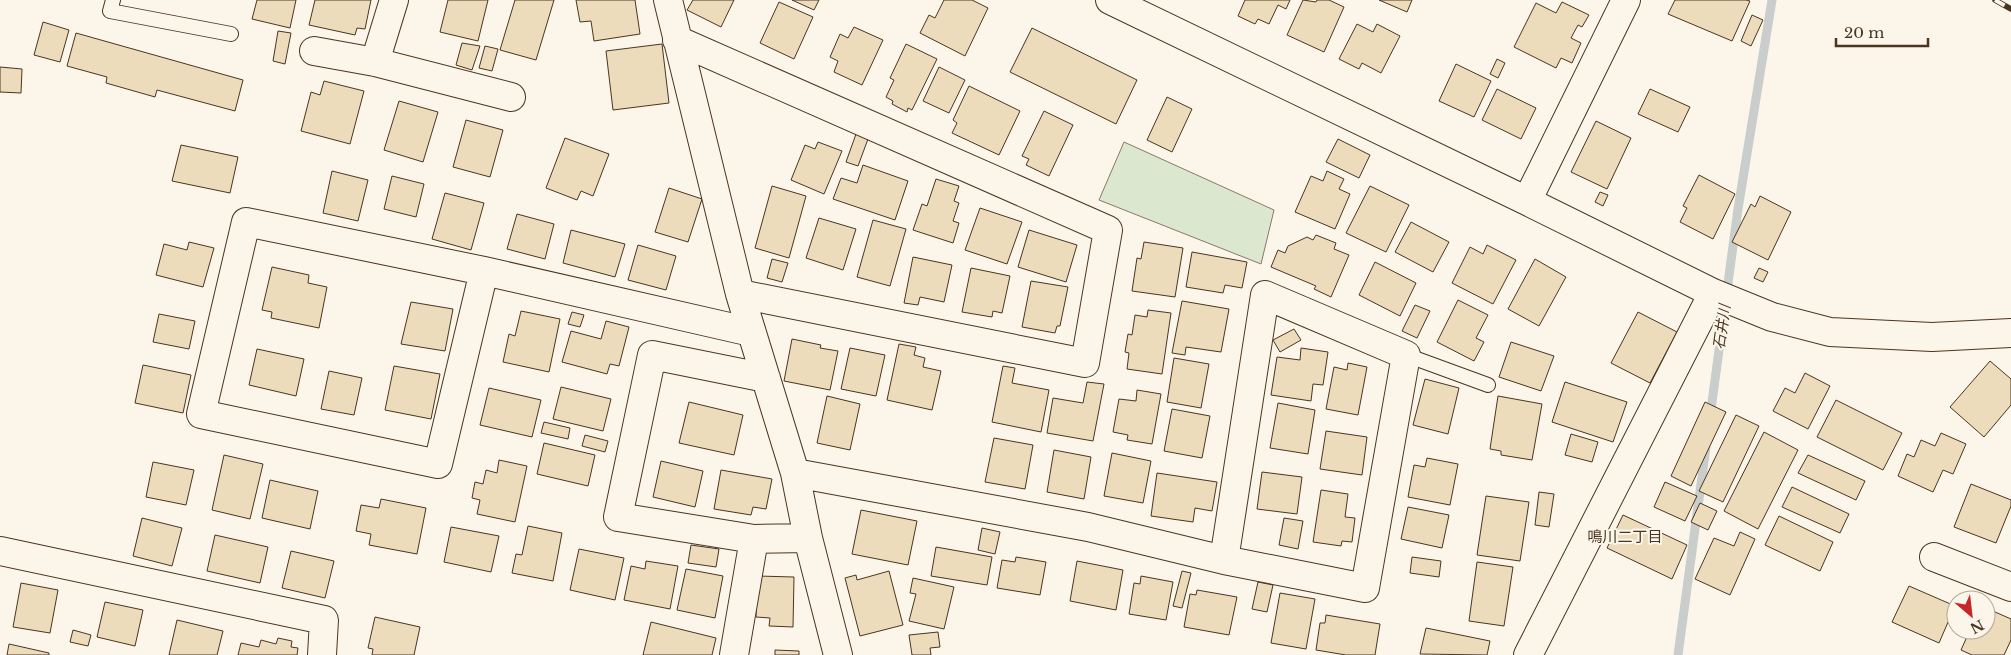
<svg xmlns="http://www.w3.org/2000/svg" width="2011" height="655" font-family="'Libre Baskerville','Noto Sans JP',serif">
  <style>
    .green { fill: #dce7d0; stroke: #887966 }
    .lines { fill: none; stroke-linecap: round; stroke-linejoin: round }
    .stream { stroke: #c9cecd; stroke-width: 9 }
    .building { fill: #ecdcbc; stroke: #4a3520 }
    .lane-casing { stroke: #4a3520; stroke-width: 16 }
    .street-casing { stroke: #4a3520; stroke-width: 30 }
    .lane { stroke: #fbf6e9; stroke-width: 14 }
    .street { stroke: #fbf6e9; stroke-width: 28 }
    .rail-casing { stroke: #4a3520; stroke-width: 5.5 }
    .rail { stroke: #fbf6e9; stroke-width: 4; stroke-dasharray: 11; stroke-linecap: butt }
    .labels { text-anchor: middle; stroke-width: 4; stroke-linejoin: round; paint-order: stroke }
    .water-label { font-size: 15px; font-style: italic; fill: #4a3520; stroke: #fbf6e9 }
    .neighbourhood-label { font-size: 15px; fill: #4a3520; stroke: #fbf6e9 }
  </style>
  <rect width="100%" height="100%" fill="#fbf6e9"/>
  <path class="green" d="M1124 142 1274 210 1261 264 1099 200Z"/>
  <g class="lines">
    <path class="stream" d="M1710 417 1738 209 1772 0
      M1678 655 1706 447"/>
  </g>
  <path class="building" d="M257 0H296L290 28 252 19Z
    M315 0H371L365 29 357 28 355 35 309 25Z
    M448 0H488L478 41 440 32Z
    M515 0H554L536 60 500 50Z
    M576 0H635L640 34 594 41 591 21 580 22Z
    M693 0H734L721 27 687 10Z
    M792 0H819L814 10Z
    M944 0H972L988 8 965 56 920 33 929 15 935 18Z
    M1245 0H1290L1286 9 1278 5 1269 24 1258 19 1255 24 1238 16Z
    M1303 0 1316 2 1317 0H1329L1344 7 1324 52 1287 35Z
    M1379 0H1412L1407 12Z
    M1675 0H1746L1750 1 1732 41 1668 14Z
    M779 2 813 17 794 59 760 43Z
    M1562 2 1589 15 1582 27 1578 25 1571 38 1581 43 1572 63 1561 58 1556 68 1514 47 1536 3 1556 13Z
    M1752 15 1763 20 1751 46 1741 41Z
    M43 22 69 30 60 62 34 55Z
    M1357 24 1373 32 1377 24 1400 36 1381 73 1362 63 1359 69 1339 59Z
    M854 27 883 40 862 85 834 72 838 61 830 57 840 34 848 38Z
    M1032 28 1137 80 1116 124 1010 72Z
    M278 31 291 33 285 64 273 61Z
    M76 33 243 80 235 111 157 90 155 97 106 83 107 77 67 66Z
    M462 43 480 46 472 70 456 65Z
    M662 44 669 103 613 110 606 51Z
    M906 44 937 59 912 110 908 108 907 112 892 104 893 101 886 97 894 80 890 78Z
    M485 46 498 49 492 71 479 68Z
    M1497 59 1505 63 1498 78 1490 74Z
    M1456 64 1491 81 1474 117 1439 101Z
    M0 67 22 69 21 93 0 92Z
    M939 67 965 80 949 113 923 101Z
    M324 81 364 91 350 144 301 131 311 92 320 95Z
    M969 86 1020 111 999 155 952 133 957 123 953 120Z
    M1497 89 1536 108 1521 139 1482 120Z
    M1650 89 1690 107 1678 132 1638 114Z
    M1167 97 1192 109 1172 152 1147 140Z
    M399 101 438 112 423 162 384 150Z
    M1044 111 1073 125 1049 176 1026 165 1029 159 1022 156Z
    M466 120 503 130 490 177 453 167Z
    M1596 121 1631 138 1607 189 1571 172Z
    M856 134 868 139 858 166 846 162Z
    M565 138 609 154 593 196 581 191 577 200 546 188Z
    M1338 139 1370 155 1359 178 1326 162Z
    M818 142 842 151 824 194 791 180 805 145 815 149Z
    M181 145 238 157 230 193 172 181Z
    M863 165 908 181 895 220 833 199 841 178 857 183Z
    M332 171 368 180 358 221 323 213Z
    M1327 171 1344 179 1339 189 1350 194 1335 229 1295 212 1311 176 1323 181Z
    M1699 175 1735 194 1713 239 1680 222 1687 208 1683 206Z
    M392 176 424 184 416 217 384 209Z
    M936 179 959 186 954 201 959 203 953 221 959 223 953 243 913 230 922 204 927 206Z
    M772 186 806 196 789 258 755 248Z
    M1370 186 1409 205 1386 252 1346 233Z
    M669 188 702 199 688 242 655 232Z
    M1600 192 1608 195 1603 206 1595 202Z
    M445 193 484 203 471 250 432 239Z
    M1760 196 1791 212 1768 260 1732 242 1751 204 1755 207Z
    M980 208 1022 222 1007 264 965 250Z
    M517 214 554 224 545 259 507 249Z
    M819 218 856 229 843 270 806 258Z
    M873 220 906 229 890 286 857 277Z
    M1411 222 1449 242 1433 272 1395 252Z
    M571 230 625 244 615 277 563 263Z
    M1029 230 1077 245 1066 282 1018 267Z
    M1316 235 1336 243 1334 249 1349 255 1331 297 1314 289 1316 286 1271 267 1278 250 1285 253 1288 246 1307 237 1313 240Z
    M189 242 214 248 203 287 156 275 164 244 187 250Z
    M1144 242 1183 248 1175 297 1132 291 1137 258 1141 259Z
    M638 245 676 256 666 290 628 280Z
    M1487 245 1516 260 1493 304 1452 283 1470 247 1483 254Z
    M1192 252 1247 262 1242 288 1225 285 1223 293 1186 287Z
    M913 257 952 265 944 302 920 297 918 305 904 303Z
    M772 259 788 263 782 282 767 278Z
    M1535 259 1566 277 1539 326 1508 309Z
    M1375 262 1416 283 1400 316 1359 295Z
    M272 267 309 275 308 283 327 287 319 328 271 318 272 312 262 310Z
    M971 268 1010 276 1002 313 993 311 992 317 962 312Z
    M1759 268 1768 272 1763 282 1754 278Z
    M1031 281 1068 287 1060 326H1057L1055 333 1022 327Z
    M1458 300 1488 315 1476 338 1484 342 1474 361 1437 342Z
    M1182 301 1229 309 1221 352 1186 347 1185 355 1172 353Z
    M411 302 453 309 445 351 401 344Z
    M1415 305 1430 311 1417 338 1402 331Z
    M1148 310 1171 313 1162 374 1127 369 1129 353 1125 352 1128 334 1132 335 1135 315 1147 317Z
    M521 311 560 319 549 372 503 362 509 334 515 336Z
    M572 312 584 315 580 327 568 324Z
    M1638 312 1677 332 1650 383 1611 363Z
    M159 314 195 321 189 349 153 342Z
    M606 321 629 327 619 366 610 364 607 374 562 362 571 331 601 339Z
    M1294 329 1301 340 1280 352 1273 340Z
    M792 339 821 345 820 348 838 351 830 390 784 381Z
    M1511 342 1554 356 1541 391 1499 377Z
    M899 344 916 347 914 355 925 358 923 367 941 371 932 410 887 400Z
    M850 348 885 355 876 396 841 389Z
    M1301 348 1328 352 1323 385 1313 384 1311 401 1271 395 1277 357 1300 360Z
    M257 349 304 359 296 396 249 385Z
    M1174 358 1209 364 1201 408 1167 402Z
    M1990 361 2011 379V405L1984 437 1950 407Z
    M1348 363 1367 367 1358 415 1326 409 1334 367 1347 370Z
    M143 365 191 375 183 413 135 403Z
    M394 366 440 374 431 419 385 410Z
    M1003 366 1015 368 1012 383 1049 390 1041 432 992 422Z
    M329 371 362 378 354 415 321 409Z
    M1805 373 1830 386 1808 429 1773 411 1785 388 1795 393Z
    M1425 379 1459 388 1448 434 1413 425Z
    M1087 382 1104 384 1093 441 1047 433 1053 398 1083 403Z
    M1565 382 1627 402 1613 442 1552 422Z
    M561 387 611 399 603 431 553 419Z
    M489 388 541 400 532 437 480 425Z
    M1137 390 1161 394 1152 444 1127 440 1128 435 1113 432 1119 399 1136 401Z
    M827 396 860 404 850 450 817 443Z
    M1498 396 1542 404 1532 460 1501 455V451L1490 449Z
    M1836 400 1902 433 1883 470 1817 437Z
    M689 402 743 415 734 455 679 443Z
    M1705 402 1726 412 1691 486 1671 476Z
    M1278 403 1315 410 1308 454 1270 448Z
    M1172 409 1210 416 1202 458 1164 451Z
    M1736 415 1759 426 1723 502 1699 491Z
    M544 422 570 428 568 439 541 433Z
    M1326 431 1367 437 1362 475 1320 469Z
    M1764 432 1798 450 1758 529 1724 511Z
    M1941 433 1966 444 1953 474 1943 470 1933 492 1898 476 1907 454 1914 457 1921 440 1935 446Z
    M1571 434 1598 442 1592 462 1565 455Z
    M585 435 608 441 605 452 582 446Z
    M994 438 1033 445 1025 489 985 482Z
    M544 443 595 455 588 486 537 474Z
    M1054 450 1091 457 1084 499 1047 492Z
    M1112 453 1151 461 1143 503 1104 496Z
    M224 455 263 464 250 519 212 510Z
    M1808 455 1865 481 1856 500 1798 473Z
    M1427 458 1458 464 1450 505 1408 497 1414 465 1425 467Z
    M499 460 527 466 515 522 477 514 480 500 472 498 475 482 483 484 486 470 497 473Z
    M661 461 703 471 695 507 653 497Z
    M153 462 194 470 186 505 146 497Z
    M721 470 772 479 766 509 753 507 751 515 714 509Z
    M1262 472 1302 477 1297 514 1257 509Z
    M1157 473 1217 482 1212 511 1195 508 1193 522 1151 516Z
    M270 480 318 491 310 529 262 518Z
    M1665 482 1697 496 1685 521 1654 507Z
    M1971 484 2011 500V506L1996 543 1954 527Z
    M1792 487 1849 514 1840 533 1782 507Z
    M1321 490 1348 494 1345 517 1355 518 1352 542 1342 541 1341 546 1313 542Z
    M1539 492 1554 494 1549 527 1535 525Z
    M1486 496 1529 502 1520 561 1477 555Z
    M381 499 426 508 417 554 369 545 371 534 356 531 361 505 379 508Z
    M1700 503 1717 511 1708 530 1691 522Z
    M1408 507 1449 515 1442 548 1401 539Z
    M861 510 917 521 908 565 852 554Z
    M1623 515 1687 545 1672 579 1607 548Z
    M1779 516 1833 542 1820 571 1765 545Z
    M142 518 182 528 172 566 133 556Z
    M1284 518 1303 521 1298 549 1279 545Z
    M528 526 562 533 553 581 512 573 516 554 522 555Z
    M451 527 499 536 491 572 444 562Z
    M982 528 1000 532 995 554 978 550Z
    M1740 532 1755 539 1730 595 1695 579 1714 538 1734 546Z
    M215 535 268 547 260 583 207 571Z
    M691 545 719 549 716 567 688 563Z
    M936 547 992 557 987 585 931 576Z
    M579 549 624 558 615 600 570 590Z
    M291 551 334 561 325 598 282 588Z
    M1016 557 1046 562 1040 595 997 588 1002 560 1015 562Z
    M1412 557 1441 561 1439 577 1410 573Z
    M646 561 678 566 670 609 624 600 631 566 645 569Z
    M1077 561 1123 570 1116 610 1070 601Z
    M1477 562 1513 567 1504 626 1469 621Z
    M686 569 723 576 715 618 677 610Z
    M889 571 903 625 860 636 845 578 856 575 857 580Z
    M1182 571 1191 573 1182 608 1173 606Z
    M757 576 794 577 793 627 769 626 770 618 756 617Z
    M1141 576 1173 582 1166 620 1129 614 1134 583 1140 584Z
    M913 578 954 587 944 629 909 621 916 594 910 593Z
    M1258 582 1273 585 1267 612 1252 609Z
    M21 583 58 590 50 633 13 627Z
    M1909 586 1955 606 1939 643 1892 622Z
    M1197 590 1237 597 1229 635 1184 627 1190 594 1196 595Z
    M1280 593 1315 599 1306 649 1271 643Z
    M105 602 143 610 135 646 97 637Z
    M1986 608 2011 619V640L2004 655H1972L1961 650 1970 630H1986Z
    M1326 615 1380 624 1375 655H1346L1316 650 1320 623H1325Z
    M375 617 420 627 414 655H372L373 649 368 648Z
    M177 620 223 631 217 655H169Z
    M651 622 716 638 712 655H643Z
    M1426 628 1490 641 1487 655 1420 654Z
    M73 630 91 635 88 646 70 642Z
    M938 632 940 647 930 648 931 655H912L909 635Z
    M278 638 292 641 291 647 298 648 297 655H238L241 643 259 647 261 640 276 644Z
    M9 644 49 653V655H7Z
    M775 650 799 651V655H775Z"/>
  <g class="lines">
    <g class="lane-casing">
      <path id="lane" d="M113 0 110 11 231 34
        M1406 355 1488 385"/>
    </g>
    <g class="street-casing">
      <path id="street" d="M668 0 740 294 795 473 808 538 838 655
        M1110 0 1527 201 1713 293 1772 317 1830 332 1932 337 2011 333
        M677 40 1108 230 1085 363 740 294
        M314 51 375 62 511 97
        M375 62 394 0
        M1527 201 1626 0
        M484 271 438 464 201 414 246 222 484 271 751 332
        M766 378 652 355 618 517 754 539 808 538
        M795 473 1088 527 1224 560 1365 588 1406 355 1265 295 1224 560
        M0 551 324 620 322 655
        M1934 557 2011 587
        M734 655 754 539
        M1528 655 1713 293"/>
    </g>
    <use href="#lane" class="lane"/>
    <use href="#street" class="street"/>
    <g class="rail-casing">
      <path id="rail" d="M1995 0 2011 9"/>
    </g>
    <use href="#rail" class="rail"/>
  </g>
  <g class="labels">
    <g class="water-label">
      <text transform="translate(1722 327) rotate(-82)" y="5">石井川</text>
    </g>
    <g class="neighbourhood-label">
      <text x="1625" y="542">鳴川二丁目</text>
    </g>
  </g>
  <g transform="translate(1971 615) rotate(152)"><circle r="24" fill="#fbf6e9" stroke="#b4a999"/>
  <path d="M0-4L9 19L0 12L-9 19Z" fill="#c62828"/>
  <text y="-8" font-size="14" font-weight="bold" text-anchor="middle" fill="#4a3520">N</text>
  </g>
  <path d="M1836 38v8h92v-8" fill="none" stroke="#4a3520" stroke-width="2.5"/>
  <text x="1844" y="38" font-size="15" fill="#4a3520" stroke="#fbf6e9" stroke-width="4" paint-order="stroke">20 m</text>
</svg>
